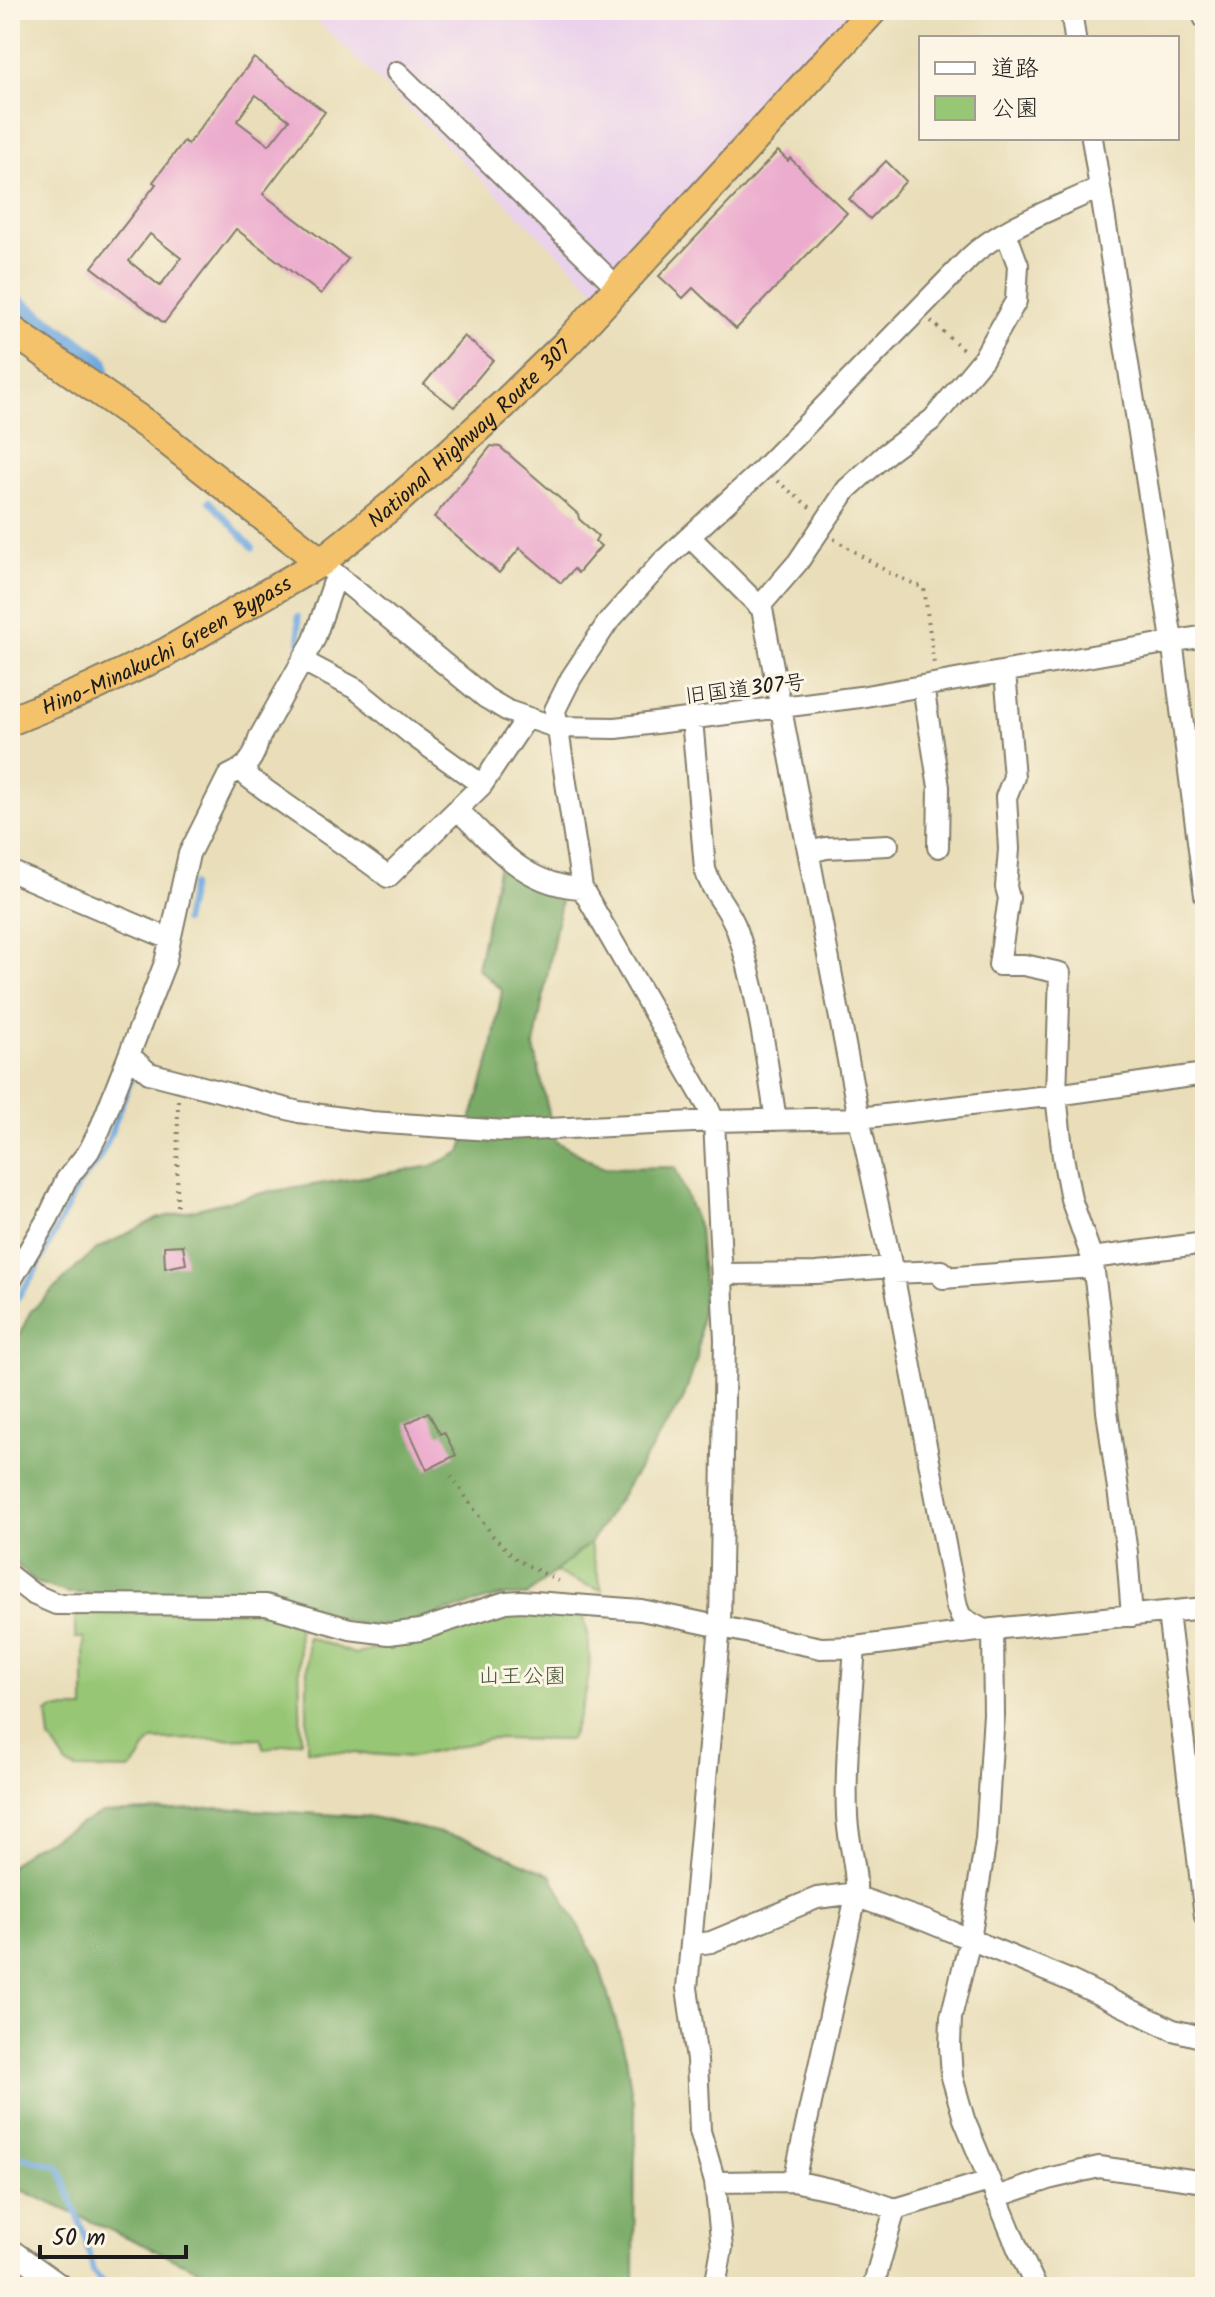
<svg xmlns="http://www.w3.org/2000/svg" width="1215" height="2297" font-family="Kalam,'Klee One',sans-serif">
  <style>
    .built { fill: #ead1ec }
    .green { fill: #97c675; stroke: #5a7148; stroke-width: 2 }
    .forest { fill: #79ab66; stroke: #4a6441; stroke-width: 2 }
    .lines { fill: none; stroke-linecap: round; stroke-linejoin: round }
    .stream { stroke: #70a9df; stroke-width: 6 }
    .river { stroke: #70a9df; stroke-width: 36 }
    .building { fill: #ecacce; fill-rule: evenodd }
    .minor-casing { stroke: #827d6a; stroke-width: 24 }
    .highway-casing { stroke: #827d6a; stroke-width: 32 }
    .path { stroke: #827d6a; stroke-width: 4; stroke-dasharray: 2 6; stroke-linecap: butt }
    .minor { stroke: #fff; stroke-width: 20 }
    .highway { stroke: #f4c26a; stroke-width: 28 }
    .labels { text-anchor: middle; stroke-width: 6; stroke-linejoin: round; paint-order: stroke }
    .street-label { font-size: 22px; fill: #1c1c1c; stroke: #fcf5e5 }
    .park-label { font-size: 22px; fill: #47583b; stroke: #fcf5e5 }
  </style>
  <rect width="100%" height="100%" fill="#fcf5e5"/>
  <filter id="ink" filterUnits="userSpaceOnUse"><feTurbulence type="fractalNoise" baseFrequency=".0125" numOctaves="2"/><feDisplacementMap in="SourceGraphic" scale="16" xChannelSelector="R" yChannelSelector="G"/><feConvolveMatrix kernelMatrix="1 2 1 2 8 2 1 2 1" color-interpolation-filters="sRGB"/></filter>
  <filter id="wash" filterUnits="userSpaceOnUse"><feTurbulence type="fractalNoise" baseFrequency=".006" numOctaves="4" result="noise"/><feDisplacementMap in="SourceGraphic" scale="32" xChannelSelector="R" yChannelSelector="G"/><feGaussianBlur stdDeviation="1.8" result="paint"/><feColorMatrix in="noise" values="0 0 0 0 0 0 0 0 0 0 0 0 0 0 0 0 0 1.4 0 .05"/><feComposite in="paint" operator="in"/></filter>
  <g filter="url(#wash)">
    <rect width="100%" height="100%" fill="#e9deb9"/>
    <path class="built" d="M306 10H855L596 290Z"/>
    <path class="green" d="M579 1502 602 1590 582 1584 521 1557Z
      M523 1608 583 1616C597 1663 587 1696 570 1740L490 1739 412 1757 307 1750V1637L355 1654Z
      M264 1611 298 1623 301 1741 264 1749 260 1738 153 1740C142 1748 141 1763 129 1770L76 1769 67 1765 50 1739 47 1713 54 1709H84V1638H75V1617L83 1612Z"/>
    <path class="forest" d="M499 865 562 895 534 1047 555 1141 604 1168 675 1167 699 1228 704 1287 697 1358 683 1400 591 1542 526 1596H500L404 1624 366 1626 257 1596 69 1593 37 1583 10 1558V1355L30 1312 95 1250 156 1219 262 1193 432 1166 461 1152 490 1059 502 990 477 968Z
      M217 1808 372 1817 471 1840 551 1875 599 1965 626 2056 635 2116 634 2287H229L215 2277 10 2185V1866L32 1848 102 1813Z"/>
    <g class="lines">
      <path class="stream" d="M209 501 253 548
        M298 617 300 649
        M239 764V751L253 731
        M184 921 192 885
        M10 1309 35 1272 78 1186 98 1160 107 1143 132 1077
        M10 2154 59 2167 84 2233 93 2271 106 2287"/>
      <path class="river" d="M10 310 92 368"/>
    </g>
    <g id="blocks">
      <path class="building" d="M254 58 325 112 263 194 348 259 321 294 236 229 164 323 92 267 156 184 153 182 184 141 188 144ZM256 95 289 120 269 145 237 121ZM150 234 181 258 160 286 129 261Z
        M778 151 788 161 790 158 847 213 736 329 693 288 683 298 659 276Z
        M886 161 906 181 870 219 849 199Z
        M464 336 493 360 454 407 424 384Z
        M491 446 500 447 578 514 579 519 598 536 595 541 601 546 578 573 574 569 561 583 520 548 499 573 434 517Z
        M183 1245 186 1264 165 1268 164 1246Z
        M428 1412 440 1434 444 1432 456 1455 427 1470 406 1424Z"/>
    </g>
  </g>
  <g filter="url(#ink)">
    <use href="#blocks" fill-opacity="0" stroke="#827d6a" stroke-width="2"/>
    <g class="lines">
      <g class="minor-casing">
        <path id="minor" d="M1071 10 1075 38
          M1201 10 1205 19
          M397 72 618 288
          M1092 138 1172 640 1205 895
          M690 537 762 609 859 1118 893 1273 957 1607 961 1617 985 1631
          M321 562 486 698 508 711 555 727 616 728 860 697 1205 636
          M760 606 798 562 847 489 887 453 933 419 983 359 1016 301 1018 265 1006 233
          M303 661 356 689 411 734 482 785
          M1005 672 1014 777 1006 797 1009 849 1006 887 1009 898 999 965H1024L1060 973 1056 1095 1063 1157 1071 1199 1092 1258 1099 1309 1107 1411 1127 1553 1132 1616
          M923 686 939 787 938 847
          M692 719 705 869C711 892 729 907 737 930 758 991 766 1057 776 1120
          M246 769 248 777C294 812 343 842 388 877L482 785 526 719
          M458 810C495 846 525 886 582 888
          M810 852 826 848 888 845
          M10 871 170 939
          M130 1056 149 1073 299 1112 371 1122 506 1131 714 1121 859 1118 1056 1095 1205 1074
          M1092 1258 1205 1243
          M893 1273 942 1271 943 1278 1093 1267
          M722 1274 816 1273 891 1267
          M10 1282 48 1218 66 1180 89 1151 100 1129 165 963 189 854 228 776C248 767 254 759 259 738L314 640 336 576
          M10 1576 33 1594 56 1604 266 1605 350 1629 389 1634 420 1630 506 1602 521 1601 641 1610 821 1648 855 1647 993 1629 1205 1608
          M1168 1613 1205 1916
          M993 1629 994 1714 986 1839 970 1940 951 2017 950 2046 952 2077 964 2119 1018 2249 1036 2287
          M691 1945 711 1942 817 1898 849 1894 926 1921 1071 1981 1173 2030 1205 2038
          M794 2181 856 1896C858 1869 848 1843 847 1816 845 1760 851 1703 855 1647
          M715 2182 794 2181 852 2194 895 2209 989 2181
          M996 2197 1052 2178 1099 2167 1205 2182
          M10 2249 63 2287
          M715 2287 722 2248 715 2182 700 2131 697 2060 687 1988 720 1625 725 1340 714 1121 707 1105 582 888 555 710 571 678 608 622 663 561 763 469 970 257C1002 227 1059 207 1099 188
          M873 2287 895 2209"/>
      </g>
      <g class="highway-casing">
        <g id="highway">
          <path d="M10 329 150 427 321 562"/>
          <path id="s1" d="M10 721 91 688 165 653 321 562 392 505 503 405 569 341 873 10"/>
        </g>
      </g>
      <path class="path" d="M931 321 966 352
        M777 481 811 508
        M834 539 891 574 924 588 934 664
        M177 1206 178 1100
        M451 1476 493 1536 517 1560 564 1584"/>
      <use href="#minor" class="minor"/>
      <use href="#highway" class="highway"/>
    </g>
  </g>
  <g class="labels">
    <g class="street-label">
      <text dy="8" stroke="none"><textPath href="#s1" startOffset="546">National Highway Route 307</textPath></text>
      <text dy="8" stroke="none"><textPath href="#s1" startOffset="174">Hino-Minakuchi Green Bypass</textPath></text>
      <text transform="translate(745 688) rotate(-7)" y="8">旧国道307号</text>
    </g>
    <g class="park-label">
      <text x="522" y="1683">山王公園</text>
    </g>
  </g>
  <rect width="1215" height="2297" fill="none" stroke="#fcf5e5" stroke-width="40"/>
  <rect x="919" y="36" width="260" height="104" fill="#fcf5e5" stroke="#a29e95" stroke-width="2"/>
  <rect x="935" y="62" width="40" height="12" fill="#ffffff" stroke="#a29e95" stroke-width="2"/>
  <text x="991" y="76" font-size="24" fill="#1c1c1c">道路</text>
  <rect x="935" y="96" width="40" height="24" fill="#97c675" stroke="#a29e95" stroke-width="2"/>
  <text x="991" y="116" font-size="24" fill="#1c1c1c">公園</text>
  <path d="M40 2245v12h146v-12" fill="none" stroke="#1c1c1c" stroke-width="4"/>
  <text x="52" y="2245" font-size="24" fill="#1c1c1c" stroke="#fcf5e5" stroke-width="6" paint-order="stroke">50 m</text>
</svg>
